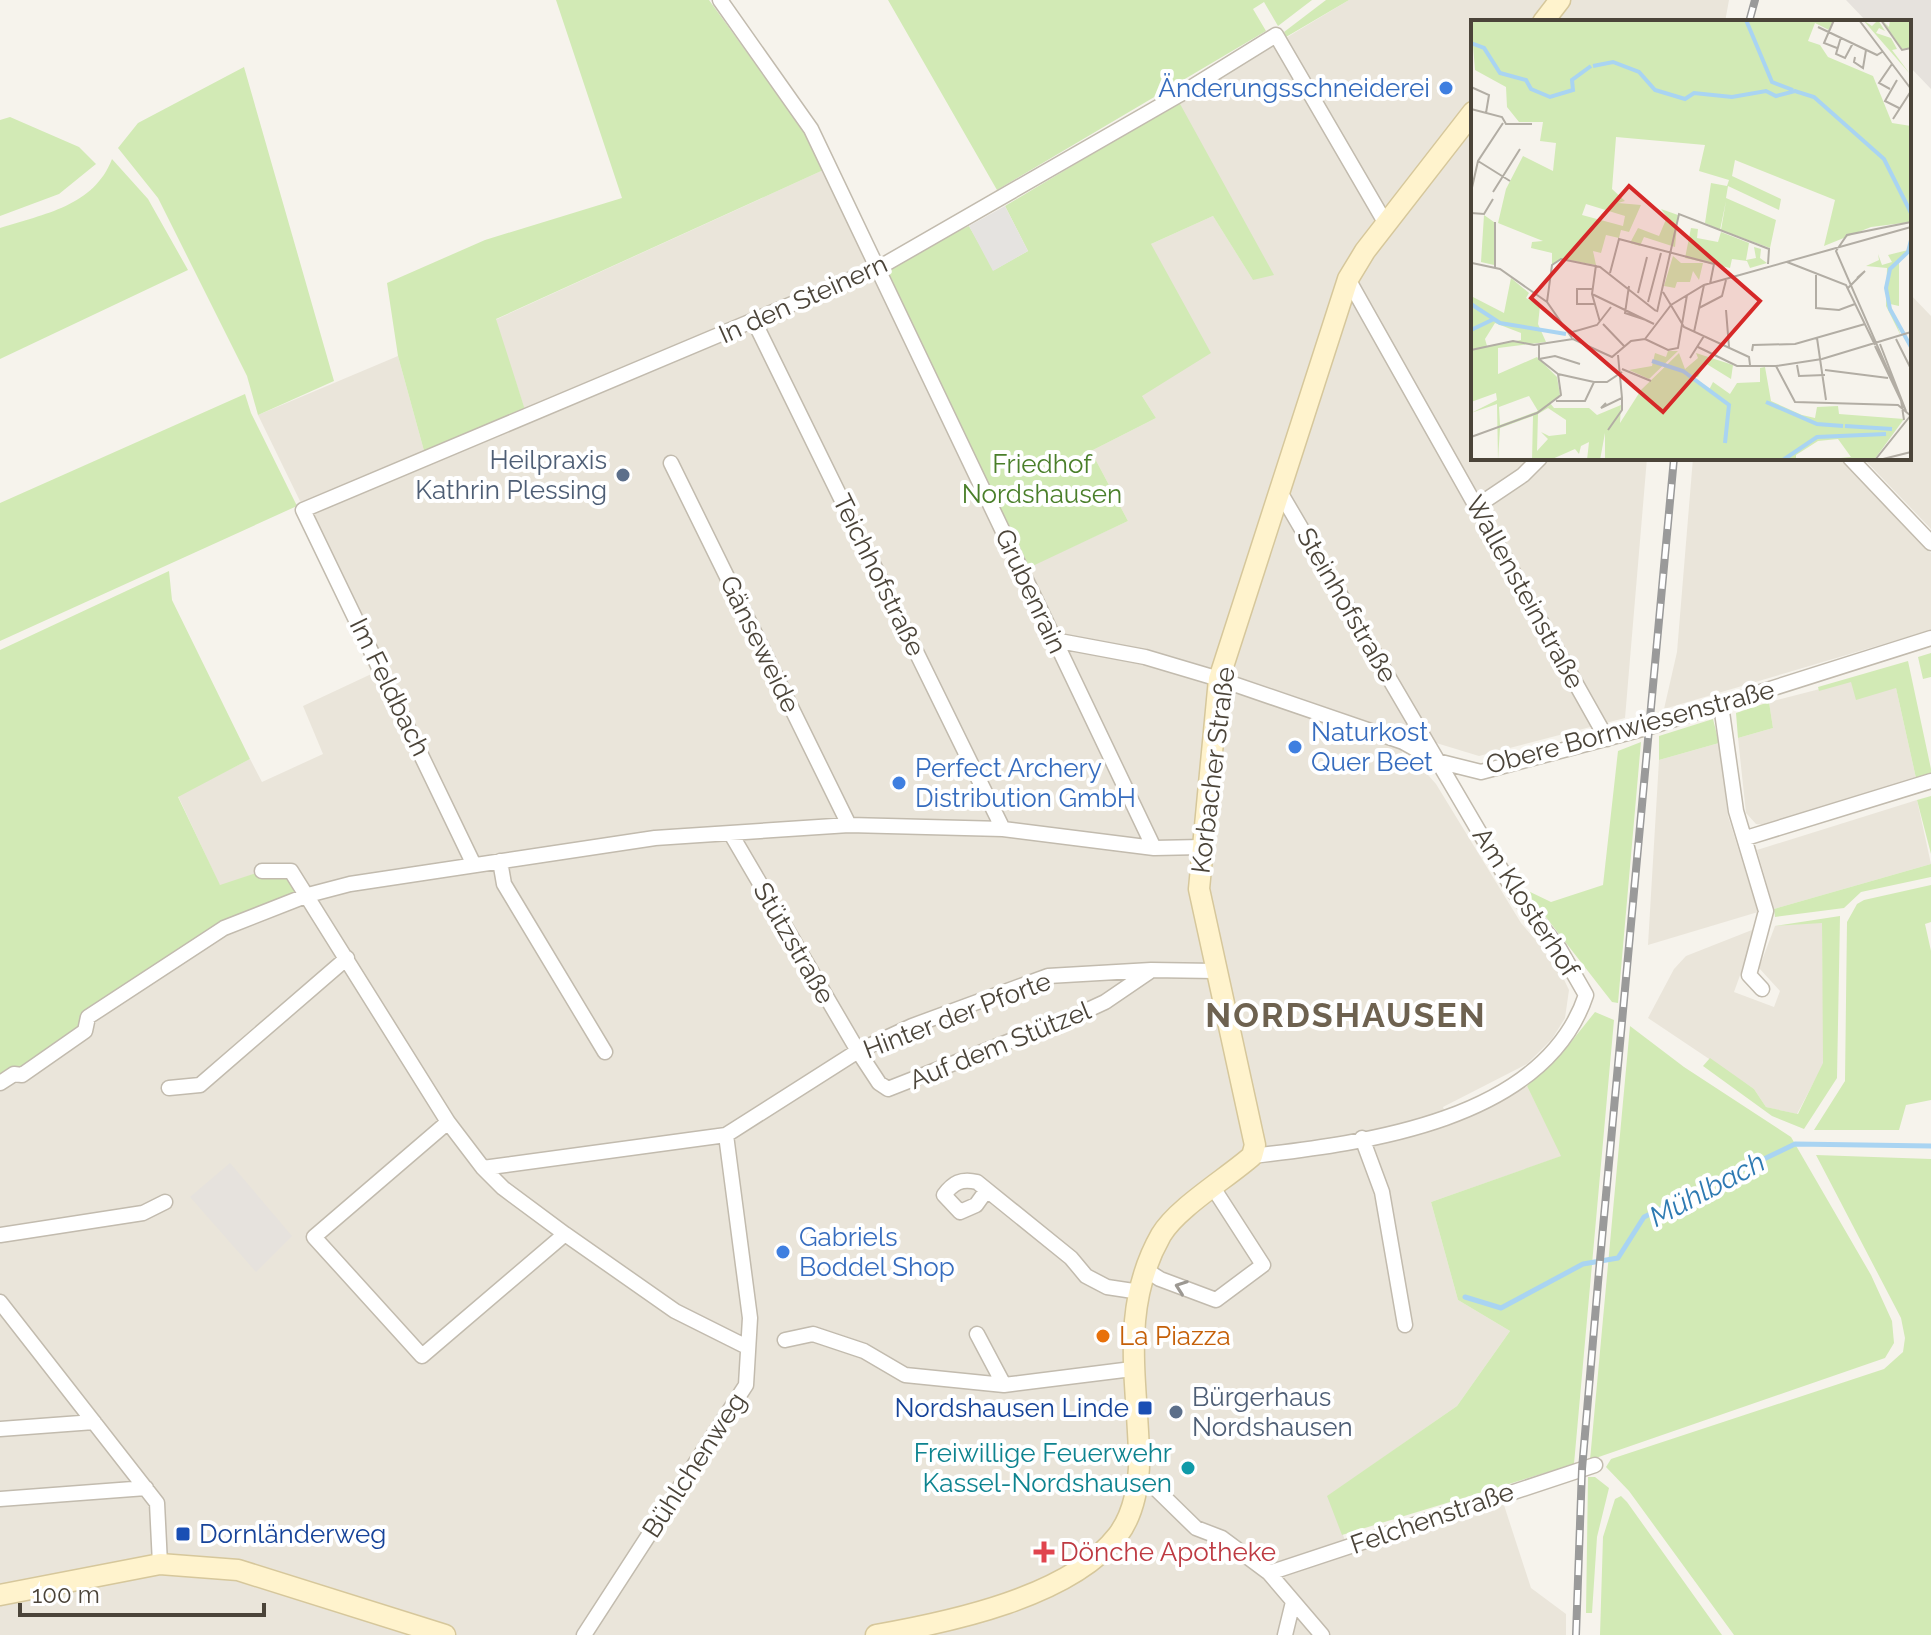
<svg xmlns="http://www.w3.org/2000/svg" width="1931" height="1635" font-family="Raleway,sans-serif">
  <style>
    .residential { fill: #eae5da }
    .industrial { fill: #e6e2dd }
    .green { fill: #d2eab5 }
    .parking { fill: #e5e3e0 }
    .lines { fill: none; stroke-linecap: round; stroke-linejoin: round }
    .stream { stroke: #a9d4f2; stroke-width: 5 }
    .street-casing { stroke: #c2bbae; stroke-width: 17 }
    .secondary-casing { stroke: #d6c79b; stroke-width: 23 }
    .street { stroke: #fff; stroke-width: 14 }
    .secondary { stroke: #fff3cd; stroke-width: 20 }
    .rail-casing { stroke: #9a9a9a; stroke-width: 8 }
    .rail { stroke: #fff; stroke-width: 5; stroke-dasharray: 15; stroke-linecap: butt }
    .oneway { stroke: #9c9892 }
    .shop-dot { fill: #3f7fe0; stroke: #fff; stroke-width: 3 }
    .service-dot { fill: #5c6f8a; stroke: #fff; stroke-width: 3 }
    .food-dot { fill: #e8710a; stroke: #fff; stroke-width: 3 }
    .transit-dot { fill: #1a4fb4; stroke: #fff; stroke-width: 3 }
    .culture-dot { fill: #0f9aa8; stroke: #fff; stroke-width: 3 }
    .health-dot { fill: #e0444e; stroke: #fff; stroke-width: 3 }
    .labels { text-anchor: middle; stroke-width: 8; stroke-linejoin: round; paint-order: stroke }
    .shop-label { font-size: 26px; fill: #366cbe; stroke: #fff; text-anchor: start }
    .street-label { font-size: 26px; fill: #4b4439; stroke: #fff }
    .service-label { font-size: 26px; fill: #4e5e75; stroke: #fff; text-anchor: end }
    .park-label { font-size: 26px; fill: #4a7f2a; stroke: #fff }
    .food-label { font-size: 26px; fill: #c56008; stroke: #fff; text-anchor: start }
    .transit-label { font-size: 26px; fill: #164399; stroke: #fff; text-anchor: end }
    .culture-label { font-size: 26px; fill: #0d838f; stroke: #fff; text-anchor: end }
    .health-label { font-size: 26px; fill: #be3a42; stroke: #fff; text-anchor: start }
    .water-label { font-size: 28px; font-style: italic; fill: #2e7ab2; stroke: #fff }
    .district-label { font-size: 34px; font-weight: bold; letter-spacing: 2px; fill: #6e6250; stroke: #fff }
    .inset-river { fill: none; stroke: #a9d4f2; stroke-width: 4 }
    .inset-road { fill: none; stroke: #b2ada4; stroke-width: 2 }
    .view { fill: #d62828; fill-opacity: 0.15; stroke: #d62828; stroke-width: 4 }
    .inset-edge { fill: none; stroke: #4b4439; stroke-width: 4 }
  </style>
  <rect width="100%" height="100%" fill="#f6f3ec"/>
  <path class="residential" d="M1349 0H1729L1725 22H1473V458H1647L1625 718 1479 756 1400 732 1402 753 1414 759 1436 784 1521 923 1557 965 1569 990 1565 1018 1552 1039 1527 1064 1443 1107 1448 1123 1527 1086 1562 1156 1431 1202 1458 1300 1510 1331 1457 1406 1328 1496 1348 1548 1502 1499 1531 1588 1566 1614V1635H0V1083L88 1017 262 871 220 886 178 796 250 759 262 782 323 754 303 706 382 669 258 415 398 356 426 458 527 416 495 320 830 167 1022 570 1128 521 1091 451 1156 418 1142 396 1151 244 1213 216 1253 280 1179 102Z
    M1909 293 1931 316V529L1863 458H1909Z
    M1693 458H1840L1931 553V630L1664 709 1677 652Z
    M1851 681 1896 688 1916 778 1764 825 1756 824 1746 813 1738 738 1773 728 1769 702Z
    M1719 743 1728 816 1758 912 1648 945 1659 760Z
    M1917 800 1931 864 1774 909 1757 850Z
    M1822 922 1824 1063 1797 1114 1766 1107 1754 1089 1648 1018 1674 969 1686 956 1757 928 1734 992 1774 1007 1780 991 1759 968 1775 926Z"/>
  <path class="industrial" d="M1846 0H1931V89L1909 66V22H1867Z
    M230 1163 292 1236 256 1272 190 1197Z"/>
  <path class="green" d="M556 0H709L830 167 496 319 527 416 426 458 398 356 387 283 485 240 622 198Z
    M888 0H1312L1278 26 1264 2 1253 9 1266 31 997 190Z
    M1326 0H1349L1286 37 1284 32Z
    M244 67 334 381 258 415 247 376 158 198 118 148 138 123Z
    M1179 102 1274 275 1253 280 1213 216 1151 244 1211 353 1142 396 1156 418 1091 451 1128 521 1022 571 880 267 969 226 994 270 1028 251 1005 206Z
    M10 117 79 147 96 164 59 194 0 216V120Z
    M112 159 148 199 188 270 0 359V228C44 214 94 206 112 159Z
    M245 394 251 413 297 506 0 641V503Z
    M169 571 172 600 250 759 178 797 220 885 262 871H291L308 895 224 928 88 1017 85 1031 0 1083V650Z
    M1931 653V677L1923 679 1918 657Z
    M1908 661 1931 769V773L1916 778 1896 688 1856 700 1851 682 1819 691 1818 687Z
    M1769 702 1773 728 1738 738 1736 713Z
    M1713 719 1719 743 1659 760V736Z
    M1641 742 1618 1003 1612 1002 1524 889 1551 902 1603 885 1618 751Z
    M1931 796V854L1917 800Z
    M1931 864V877L1861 892 1844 908 1775 917 1774 909Z
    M1931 885V922L1925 924 1931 951V1100L1906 1105 1899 1130H1814L1845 1081 1847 922 1857 904 1864 900Z
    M1840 916 1837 1078 1804 1129 1772 1116 1703 1066 1710 1058 1754 1089 1766 1107 1798 1114 1823 1063 1822 923 1775 926Z
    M1595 1012 1614 1020 1574 1464 1342 1535 1327 1496 1457 1406 1510 1331 1458 1300 1431 1202 1561 1156 1527 1086 1563 1052Z
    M1630 1026 1684 1067 1791 1137 1871 1275 1892 1321 1894 1343 1885 1358 1590 1460Z
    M1816 1155 1931 1159V1635H1734L1629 1491 1606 1467 1611 1459 1884 1369 1903 1352 1905 1338 1901 1318Z
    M1588 1477H1595L1609 1488 1597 1537 1592 1613H1586Z
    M1621 1496 1627 1502 1722 1635H1600L1603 1537 1615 1499Z"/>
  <path class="parking" d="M1005 206 1028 251 993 271 969 226Z"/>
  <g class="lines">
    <path class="stream" d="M1465 1297 1501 1308 1583 1264 1618 1258 1644 1217 1795 1144 1931 1146"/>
    <g class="street-casing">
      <path id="street" d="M720 0 811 129 1154 848
        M1348 279 1607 739
        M754 321 1003 829
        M1850 458 1931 543
        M671 463 849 825
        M1477 506 1523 475 1540 458
        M1054 640 1145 657 1219 679 1403 742 1437 761 1481 772 1650 727 1931 638
        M1721 705 1736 811 1766 911 1749 975 1762 989
        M731 834 858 1051 879 1083 888 1089 1079 1014 1105 1002 1149 972
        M1746 838 1931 781
        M500 861 504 884 605 1052
        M474 865 303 510 880 267 1179 95 1276 35 1386 224
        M262 871H291L448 1122 483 1168 503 1188 565 1234 675 1311 747 1347
        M0 1083 14 1074 22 1075 85 1031 88 1017 224 928 308 895 350 884 655 838 849 825 1003 829 1154 848 1202 847
        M169 1088 200 1085 347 958
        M448 1122 314 1237 422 1356 565 1234
        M1362 1138 1382 1192 1405 1325
        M1252 1156C1365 1143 1544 1121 1586 995L1559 948 1515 893 1280 492
        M483 1168 726 1135 858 1051 912 1026 1048 976 1151 970 1216 971
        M986 1191 976 1205 960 1212 944 1195C953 1183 961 1178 977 1182L1071 1258 1086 1276 1107 1287 1140 1292
        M0 1235 143 1213 165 1202
        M1146 1270 1160 1279 1216 1300 1263 1265 1214 1189
        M0 1302 157 1503 160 1564
        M977 1334 1004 1385
        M785 1340 813 1334 864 1351 905 1375 1004 1385 1132 1369
        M0 1429 94 1422
        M1138 1483 1155 1488 1196 1528 1222 1538 1269 1573 1322 1635
        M0 1499 146 1488
        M1269 1573 1595 1465
        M584 1635 746 1385 750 1318 726 1135
        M1285 1635 1293 1602"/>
    </g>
    <g class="secondary-casing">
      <path id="secondary" d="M1543 22 1560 0
        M0 1595 160 1564 238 1570 445 1635
        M876 1635C950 1622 1070 1597 1118 1535 1134 1514 1140 1481 1139 1454 1137 1378 1120 1307 1161 1235 1177 1208 1227 1178 1252 1156L1255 1145 1199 889 1219 679 1348 279 1365 251 1473 112"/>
    </g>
    <use href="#street" class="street"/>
    <use href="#secondary" class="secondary"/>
    <g class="rail-casing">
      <path id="rail" d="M1749 22 1755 0
        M1576 1635 1582 1469 1599 1271 1674 458"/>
    </g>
    <use href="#rail" class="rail"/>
  </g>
  <defs><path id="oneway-chevron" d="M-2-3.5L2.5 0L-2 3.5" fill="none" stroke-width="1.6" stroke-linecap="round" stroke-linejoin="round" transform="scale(2)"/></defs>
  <use class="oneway" href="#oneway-chevron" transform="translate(1181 1287) rotate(-160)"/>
  <g class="shop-dot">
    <circle cx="1446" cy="88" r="8"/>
    <circle cx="1295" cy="747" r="8"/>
    <circle cx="899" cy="783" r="8"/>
    <circle cx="783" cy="1252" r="8"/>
  </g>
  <g class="service-dot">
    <circle cx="623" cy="475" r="8"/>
    <circle cx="1176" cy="1412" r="8"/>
  </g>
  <circle class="food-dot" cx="1103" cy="1336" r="8"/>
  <g class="transit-dot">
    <rect x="1137" y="1400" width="16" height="16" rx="4"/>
    <rect x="175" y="1526" width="16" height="16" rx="4"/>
  </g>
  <circle class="culture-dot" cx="1188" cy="1468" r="8"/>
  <path class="health-dot" d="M1040 1540h8v8h8v8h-8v8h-8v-8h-8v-8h8z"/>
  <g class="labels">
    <g class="shop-label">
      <text x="1430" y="97" text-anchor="end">Änderungsschneiderei</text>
      <text x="1311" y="741">Naturkost<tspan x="1311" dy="30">Quer Beet</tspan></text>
      <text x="915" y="777">Perfect Archery<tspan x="915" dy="30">Distribution GmbH</tspan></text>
      <text x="799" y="1246">Gabriels<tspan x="799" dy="30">Boddel Shop</tspan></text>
    </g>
    <g class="street-label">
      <text transform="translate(803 299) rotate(-24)" y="9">In den Steinern</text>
      <text transform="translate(879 575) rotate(64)" y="9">Teichhofstraße</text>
      <text transform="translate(1031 591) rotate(65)" y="9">Grubenrain</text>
      <text transform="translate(1525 592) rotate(61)" y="9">Wallensteinstraße</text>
      <text transform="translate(1347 605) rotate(60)" y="9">Steinhofstraße</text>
      <text transform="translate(760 644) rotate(64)" y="9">Gänseweide</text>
      <text transform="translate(390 687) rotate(64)" y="9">Im Feldbach</text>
      <text transform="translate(1630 727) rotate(-15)" y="9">Obere Bornwiesenstraße</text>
      <text transform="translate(1213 770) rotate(-83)" y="9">Korbacher Straße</text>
      <text transform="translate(1526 902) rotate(57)" y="9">Am Klosterhof</text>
      <text transform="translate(794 943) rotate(60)" y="9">Stützstraße</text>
      <text transform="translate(957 1015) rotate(-21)" y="9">Hinter der Pforte</text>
      <text transform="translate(1000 1045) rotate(-22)" y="9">Auf dem Stützel</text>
      <text transform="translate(694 1465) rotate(-57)" y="9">Bühlchenweg</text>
      <text transform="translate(1432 1518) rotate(-19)" y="9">Felchenstraße</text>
    </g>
    <g class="service-label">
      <text x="607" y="469">Heilpraxis<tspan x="607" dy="30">Kathrin Plessing</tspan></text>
      <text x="1192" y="1406" text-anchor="start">Bürgerhaus<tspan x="1192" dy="30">Nordshausen</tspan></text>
    </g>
    <g class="park-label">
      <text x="1042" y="473">Friedhof<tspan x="1042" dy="30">Nordshausen</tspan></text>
    </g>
    <g class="food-label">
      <text x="1119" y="1345">La Piazza</text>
    </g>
    <g class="transit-label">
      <text x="1129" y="1417">Nordshausen Linde</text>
      <text x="199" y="1543" text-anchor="start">Dornländerweg</text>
    </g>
    <g class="culture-label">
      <text x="1172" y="1462">Freiwillige Feuerwehr<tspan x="1172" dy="30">Kassel-Nordshausen</tspan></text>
    </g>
    <g class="health-label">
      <text x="1060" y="1561">Dönche Apotheke</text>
    </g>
    <g class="water-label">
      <text transform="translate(1707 1189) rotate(-28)" y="10">Mühlbach</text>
    </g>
    <g class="district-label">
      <text x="1346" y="1027">NORDSHAUSEN</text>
    </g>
  </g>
  <g transform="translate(1471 20)">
    <rect width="440" height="440" fill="#f6f3ec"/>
    <path d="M0 0H362L358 10 344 3 337 21 349 25 357 37 402 56 421 103 440 106V202L400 207 353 226 364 180 264 140 261 156 310 179 308 190 257 166 255 178 305 200 299 228 250 210 255 181 249 210 234 203 240 163 256 166 258 160 228 151 234 125 145 117 141 169 154 181 147 183 170 185 158 212 150 210 148 218 135 215 130 233 122 231 125 245 90 239 81 245V233L60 228 61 222 72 221 27 203 35 169 52 136 82 151 85 123 69 121 72 102H48L36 87 35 67 4 50ZM115 184 154 196 152 206 111 195ZM392 0 401 6 407 0 414 11 408 8 405 13 420 18 426 29 421 30 439 54ZM411 0 418 7 419 0H438L440 28 431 29ZM190 189 207 195 204 227 173 217 169 226 159 223 167 208 188 216 196 197ZM13 195 23 202V245L10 242ZM220 208 227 209 226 218 247 222 250 212 278 223 275 240 285 238 283 227 290 229 289 238 296 243 279 248 276 241 261 239 259 248 214 238ZM437 230 428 243V286L419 284 430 316 415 286 416 248 395 246 408 240 407 234 411 245 421 242 417 235ZM202 236 210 243H232L228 260 222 251 219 262H206L204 268 193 266ZM40 258 58 273 55 278 69 286 67 304 75 322 27 328V354L66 337 86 357 89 375 79 383 83 388H118L126 395 150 385 149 403 170 370 208 333 214 349 227 338 225 333 262 345 260 359 234 343 227 357 212 352 256 384 238 370 242 362 259 374 266 363 289 362V348L294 347 300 381 331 395 344 398 346 387 367 386 368 394 433 399 403 440H350L380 437 367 419 347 421 325 435V440H134V413L129 440H116L118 422 110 426 108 434 104 429 79 440H61L62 396 29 408 27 440 26 384 0 393 26 380 25 373 0 382V276L33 293ZM24 303 50 313V320L16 326 14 319ZM58 376 67 391 29 405 28 387ZM77 388 95 400V414L78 416 70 412 77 419 66 431 67 394ZM197 331H207L178 359 158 350 181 346 184 333 195 337Z" fill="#d2eab5" fill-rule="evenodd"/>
    <path class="inset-river" d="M275 0 301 62 322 70M0 23 13 28 29 53 55 60 60 69 79 77 102 70 101 60 120 46M122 46 142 42 168 52 184 70 214 79 223 73 261 77 295 71 305 76 324 71 343 77 413 139 440 193M440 220 437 232 419 249 415 268 419 289 440 327M0 284 29 303 95 314M0 310 23 299M181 341 212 351 258 385 254 423M295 382 346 404 372 406M374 406 421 409M312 440 346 417 415 414"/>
    <path class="inset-road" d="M363 0 353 23 366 28M388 0 440 69M410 0 431 30 440 28M347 7 406 35 411 32M370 17 365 34 374 38 382 23M384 37 383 42 392 48 395 30M426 60 414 81 428 88M0 67 18 75 15 93M419 69 408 63 421 44M0 89 31 97 35 104H61M422 99 440 71M7 141 39 161M0 172 7 141 32 103M22 172 49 129M0 193 13 194 22 179M24 202V247M316 242 375 265 404 325M1 243 29 249 76 282 101 318M125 245 121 274 129 302M139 253 148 219 243 244 239 264M345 255V288L368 290 384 284M158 266 154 293 175 300M377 268 394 251 386 258M122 269H106V284H123M192 272 213 307 278 337 279 345M167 273 176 237M121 274 183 304M76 282 81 245 90 239 129 247 185 291M177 282 190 233M228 288 251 276 255 260M255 290 258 327M186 292 208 194 298 229 297 244M132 304 154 327M223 312 233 265M98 313 126 305 140 287M346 318 355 380M174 319 200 285 233 265 440 207M174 319 197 330 207 328 216 275M425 319 440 349M404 326 435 391 409 324M227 327 266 346H305L351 339 440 312M0 330 42 321 63 325 102 319 141 337 160 321 174 319M281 331 282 325 324 324 394 304M219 338 233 316M68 339 84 336 109 344M326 345 328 356 354 355M305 346 324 382 427 385 440 396M151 349 180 361M354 350 417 358M87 354 123 362M85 381H114L123 362H136L151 352M135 383 130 388 151 378 147 335M433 400 430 380 365 231 376 215 440 202M137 410 151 390V378M0 417 66 393 90 375 87 354 68 339V325M404 440 440 395M408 440 440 432"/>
    <path class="view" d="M158 166 289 281 192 392 60 278Z"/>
    <rect width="440" height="440" class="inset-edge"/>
  </g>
  <path d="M20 1603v12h244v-12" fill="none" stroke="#4b4439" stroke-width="4"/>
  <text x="32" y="1603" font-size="24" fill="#4b4439" stroke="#ffffff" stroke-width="6" paint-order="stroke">100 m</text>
</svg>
